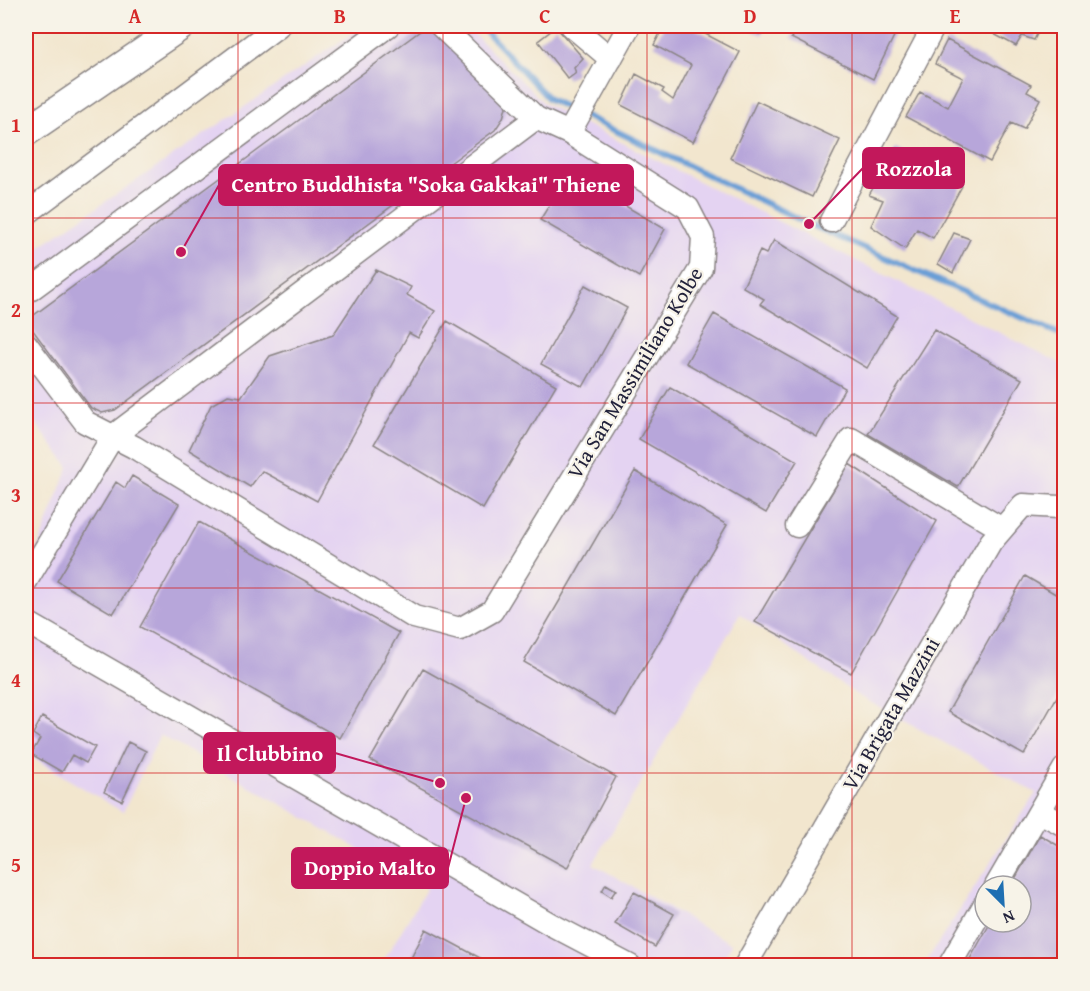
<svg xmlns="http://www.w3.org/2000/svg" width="1090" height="991" font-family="'Gentium Book Plus',serif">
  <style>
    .built { fill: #e4d3f2; fill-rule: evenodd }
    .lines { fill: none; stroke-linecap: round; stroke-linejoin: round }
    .stream { stroke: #699ed6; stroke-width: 6 }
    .building { fill: #b7a6da }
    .minor-casing { stroke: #8a8484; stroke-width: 25 }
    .major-casing { stroke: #8a8484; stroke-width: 31 }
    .minor { stroke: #fff; stroke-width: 22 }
    .major { stroke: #fff; stroke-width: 28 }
    .grid { fill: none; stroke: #d62828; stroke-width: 1.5; stroke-opacity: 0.55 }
    .labels { text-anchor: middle; stroke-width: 4.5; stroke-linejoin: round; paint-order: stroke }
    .street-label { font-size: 21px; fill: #22223b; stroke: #f7f3e8 }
    .leader { fill: none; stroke: #c2185b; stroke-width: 2 }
    .callout-dot { fill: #c2185b; stroke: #f7f3e8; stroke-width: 2 }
    .callout { fill: #c2185b; stroke: #c2185b; stroke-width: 2 }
    .callout-label { font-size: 22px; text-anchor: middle; font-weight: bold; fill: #fff }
    .neatline { fill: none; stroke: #d62828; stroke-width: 2 }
    .grid-label { font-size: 20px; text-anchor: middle; font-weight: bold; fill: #d62828 }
  </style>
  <rect width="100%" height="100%" fill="#f7f3e8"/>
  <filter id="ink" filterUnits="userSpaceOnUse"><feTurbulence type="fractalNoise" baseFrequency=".0167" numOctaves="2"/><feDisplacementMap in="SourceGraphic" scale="12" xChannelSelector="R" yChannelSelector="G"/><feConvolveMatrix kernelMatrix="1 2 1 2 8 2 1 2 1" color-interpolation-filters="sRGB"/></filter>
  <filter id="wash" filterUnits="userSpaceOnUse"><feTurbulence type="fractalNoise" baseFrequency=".008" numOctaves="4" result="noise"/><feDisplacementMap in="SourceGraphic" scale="24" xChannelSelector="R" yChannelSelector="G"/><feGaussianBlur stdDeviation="1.35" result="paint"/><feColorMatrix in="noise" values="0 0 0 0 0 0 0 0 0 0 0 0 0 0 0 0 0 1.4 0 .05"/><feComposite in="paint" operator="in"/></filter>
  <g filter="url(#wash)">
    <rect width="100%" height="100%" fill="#f2e6ce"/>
    <path class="built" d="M363 26H466L545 104 1064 365V965H924L1036 793 857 695 740 614 593 864 732 944 719 965H381L427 888 160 735 123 812 26 754V578L69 467 26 411V256ZM985 886H1021V922H985Z"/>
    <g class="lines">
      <path class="stream" d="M481 26 549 99 576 112
        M585 116 809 224 1064 336"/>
    </g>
    <g id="blocks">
      <path class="building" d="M427 26H436L501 96 506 107 503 118 495 130 115 410 102 413 91 408 26 321Z
        M664 26H690L740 52 693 142 621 105 636 74 664 89 662 92 673 100 691 65 654 45Z
        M741 26H767L762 35Z
        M797 26H899L873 79 791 38Z
        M979 26H1041L1034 40 1022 36 1016 46Z
        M556 27 583 58 574 68 576 73 568 79 538 41Z
        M947 40 1031 85 1027 92 1040 99 1024 129 1011 123 990 162 906 117 920 92 948 107 963 78 935 64Z
        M757 101 840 140 812 197 730 158Z
        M896 148 962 186 933 238 917 229 905 249 871 226 883 200 869 195Z
        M569 173 665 229 639 277 540 220Z
        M954 233 970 239 953 273 938 264Z
        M774 240 897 316 867 368 760 304 764 299 743 287 760 251 766 254Z
        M376 270 411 287 407 295 435 311 418 338 409 333 317 501 262 471 250 487 189 450 211 405 228 395 241 397 270 356 333 335Z
        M585 285 627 308 583 387 541 364Z
        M714 314 845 388 817 437 686 363Z
        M447 321 556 385 483 509 374 444Z
        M934 330 1022 379 958 487 868 434Z
        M670 387 797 461 766 513 639 439Z
        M849 464 937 521 851 673 755 622Z
        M635 471 727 525 616 716 524 662Z
        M132 476 179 504 113 614 57 581 116 482 125 488Z
        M199 522 399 633 340 738 140 627Z
        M1025 576 1064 599V684L1024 755 948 712Z
        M423 669 616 777 567 868 370 760Z
        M42 717 95 747 86 763 72 755 62 772 31 754 40 739 33 734Z
        M128 742 146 751 122 801 104 792Z
        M1040 835 1064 849V966H966L991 922H1021V886H1011Z
        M606 884 616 890 611 897 602 891Z
        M634 892 674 914 655 947 615 924Z
        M426 929 495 966H407Z"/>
    </g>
  </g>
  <g filter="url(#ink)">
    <use href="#blocks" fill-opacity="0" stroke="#8a8484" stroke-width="1.5"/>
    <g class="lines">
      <g class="minor-casing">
        <path id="minor" d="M441 26 536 118
          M572 26 611 59
          M569 133 629 26
          M26 214 278 26
          M831 221 934 26
          M30 290 388 26
          M26 344 85 422 134 447 414 617 460 629 492 611 701 268 703 237 688 208 569 133 536 118 113 436 26 581
          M797 526 851 439 1002 529
          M26 622 552 925 630 966
          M1040 812 1064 825
          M996 886 1064 769
          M745 966 991 542 1023 505 1059 507 1064 510
          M949 966 985 904"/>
      </g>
      <g class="major-casing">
        <path id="major" d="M26 132 181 26"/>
      </g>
      <use href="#minor" class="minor"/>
      <use href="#major" class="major"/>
    </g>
  </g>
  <path class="grid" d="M238 26V966M443 26V966M647 26V966M852 26V966M26 218H1064M26 403H1064M26 588H1064M26 773H1064"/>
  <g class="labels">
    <g class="street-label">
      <text transform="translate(635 373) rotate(-59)" y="7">Via San Massimiliano Kolbe</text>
      <text transform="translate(891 714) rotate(-60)" y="7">Via Brigata Mazzini</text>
    </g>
  </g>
  <path class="leader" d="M809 224L863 168M181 252L219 185M440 783L335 753M466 798L448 868"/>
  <g class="callout-dot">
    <circle cx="809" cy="224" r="6"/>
    <circle cx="181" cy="252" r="6"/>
    <circle cx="440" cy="783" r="6"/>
    <circle cx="466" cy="798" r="6"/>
  </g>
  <g class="callout">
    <rect x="863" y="148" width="101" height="40" rx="6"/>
    <rect x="219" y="165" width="414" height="40" rx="6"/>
    <rect x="204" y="733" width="131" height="40" rx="6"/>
    <rect x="292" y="848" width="156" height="40" rx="6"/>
  </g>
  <g class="callout-label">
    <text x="914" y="176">Rozzola</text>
    <text x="426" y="192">Centro Buddhista "Soka Gakkai" Thiene</text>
    <text x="270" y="761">Il Clubbino</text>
    <text x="370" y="875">Doppio Malto</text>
  </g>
  <rect width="1090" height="991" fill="none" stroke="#f7f3e8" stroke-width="66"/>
  <g transform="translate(1003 904) rotate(156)"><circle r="28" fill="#f7f3e8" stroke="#a29fa3" stroke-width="1.5"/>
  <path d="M0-4.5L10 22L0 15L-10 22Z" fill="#1f6fb2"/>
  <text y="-9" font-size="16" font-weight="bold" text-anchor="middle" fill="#22223b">N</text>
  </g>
  <rect x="33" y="33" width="1024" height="925" class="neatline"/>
  <g class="grid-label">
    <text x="135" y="23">A</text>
    <text x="340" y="23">B</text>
    <text x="545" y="23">C</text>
    <text x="750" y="23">D</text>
    <text x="955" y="23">E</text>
    <text x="16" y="132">1</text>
    <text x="16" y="317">2</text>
    <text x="16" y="502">3</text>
    <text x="16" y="687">4</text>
    <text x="16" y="872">5</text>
  </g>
</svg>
